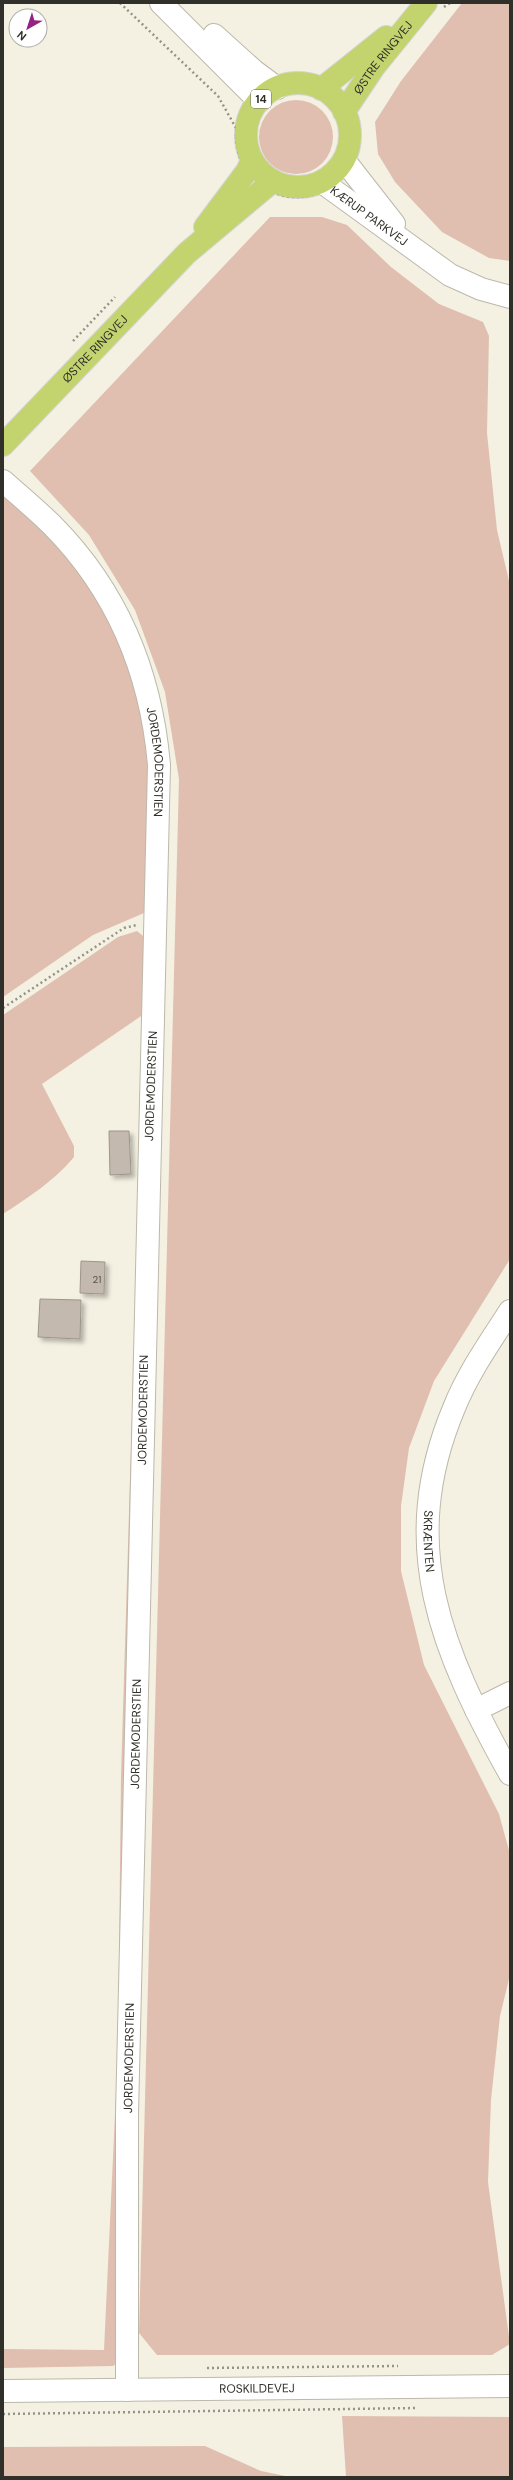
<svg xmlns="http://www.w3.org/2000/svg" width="513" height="2480" font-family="'DM Sans',sans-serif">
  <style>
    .green { fill: #e0bfb0 }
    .building { fill: #c3b9ae; stroke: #9e958a; filter: url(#shadow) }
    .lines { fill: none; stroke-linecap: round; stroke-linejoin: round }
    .minor-casing { stroke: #bcb8ab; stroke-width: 24 }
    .major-casing { stroke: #d6d5d4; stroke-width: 24 }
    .path { stroke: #959389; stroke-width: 2.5; stroke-dasharray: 2 3; stroke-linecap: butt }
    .minor { stroke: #fff; stroke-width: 22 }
    .major { stroke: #c3d46f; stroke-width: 22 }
    .labels { text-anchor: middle; stroke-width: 3; stroke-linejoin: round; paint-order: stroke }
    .number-label { font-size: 10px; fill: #55524a }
    .shield { fill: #fff; stroke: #6e6d69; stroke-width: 1 }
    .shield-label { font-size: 11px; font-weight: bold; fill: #302f29 }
    .street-label { font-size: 12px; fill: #302f29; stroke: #fff }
  </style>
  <defs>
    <filter id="shadow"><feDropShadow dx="3.5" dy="3.5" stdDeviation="2" flood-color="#0004"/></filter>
  </defs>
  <rect width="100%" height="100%" fill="#f4f1e2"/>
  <path class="green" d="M462 3H510V261L489 258 442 232 395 182 378 154 375 122 401 81Z
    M259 137a37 37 0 1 1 74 0a37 37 0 1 1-74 0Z
    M270 217H322L347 225 391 267 439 304 483 322 489 336 487 433 497 530 510 585V1259L434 1381 409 1448 401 1506V1571L424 1665 499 1814 510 1854V1975L500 2016 491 2100 488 2182 510 2344 492 2355H157L139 2333 179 779 165 692 135 610 89 535 30 471Z
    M3 495 16 501 87 578 120 642 141 697 149 768 150 855 144 913 93 935 3 997Z
    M137 931 148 940 147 1012 42 1084 74 1146V1157C54 1181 29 1197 3 1214V1015L118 937Z
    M134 1348 118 2362 113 2366 3 2368V2349L104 2350 118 2050 121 1776Z
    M342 2416 510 2417V2477H346Z
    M205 2446 261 2471 290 2477H3V2447Z"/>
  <path class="building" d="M109 1131H129L131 1174 110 1175Z
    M81 1261 105 1262 104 1294 80 1293Z
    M40 1299 81 1300 80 1339 38 1337Z"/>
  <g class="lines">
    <g class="minor-casing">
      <g id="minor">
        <path d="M161 3 259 101"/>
        <path d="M214 35 254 71 277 88"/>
        <path d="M344 160 394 224"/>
        <path id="s1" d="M322 182 450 275 481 289 510 297"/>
        <path id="s2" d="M3 481C20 496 37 510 53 526 119 593 151 673 159 765L127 2114V2390"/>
        <path id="s3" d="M510 1311C490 1342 468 1373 454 1408 396 1546 442 1652 510 1774"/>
        <path d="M476 1710 510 1693"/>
        <path id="s4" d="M3 2391 510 2386"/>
      </g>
    </g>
    <g class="major-casing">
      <g id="major">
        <circle cx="298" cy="135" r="52"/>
        <path d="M321 89 386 37"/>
        <path id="s5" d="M344 112 374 67 426 3"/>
        <path d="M205 227 247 171 252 160"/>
        <path id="s6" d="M3 445 187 253 273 181"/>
      </g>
    </g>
    <path class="path" d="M120 3 218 96 236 128
      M444 7 450 3
      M236 136a61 61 0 1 1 122 0a61 61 0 1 1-122 0Z
      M73 341 115 297
      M3 1008 124 928 137 925
      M207 2368 398 2366
      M3 2414 418 2408"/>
    <use href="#minor" class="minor"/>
    <use href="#major" class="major"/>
  </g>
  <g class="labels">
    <g class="number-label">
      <text x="97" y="1283">21</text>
    </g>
    <rect class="shield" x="251" y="90" width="20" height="18" rx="3"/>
    <g class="shield-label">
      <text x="261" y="103">14</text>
    </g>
    <g class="street-label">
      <text dy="4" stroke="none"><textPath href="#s5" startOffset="67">ØSTRE RINGVEJ</textPath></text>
      <text dy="4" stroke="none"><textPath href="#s1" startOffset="58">KÆRUP PARKVEJ</textPath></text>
      <text dy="4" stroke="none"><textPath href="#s6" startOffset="133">ØSTRE RINGVEJ</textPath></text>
      <text dy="4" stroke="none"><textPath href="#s2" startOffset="331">JORDEMODERSTIEN</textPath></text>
      <text transform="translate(151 1086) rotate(-88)" y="4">JORDEMODERSTIEN</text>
      <text transform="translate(143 1410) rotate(-89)" y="4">JORDEMODERSTIEN</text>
      <text dy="4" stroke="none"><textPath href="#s3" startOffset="249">SKRÆNTEN</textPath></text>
      <text transform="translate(136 1734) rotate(-89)" y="4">JORDEMODERSTIEN</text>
      <text transform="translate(129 2058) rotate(-89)" y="4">JORDEMODERSTIEN</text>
      <text dy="4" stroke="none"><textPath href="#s4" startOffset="254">ROSKILDEVEJ</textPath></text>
    </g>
  </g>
  <rect width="513" height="2480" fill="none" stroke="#302f29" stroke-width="8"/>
  <g transform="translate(28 28) rotate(219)"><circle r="19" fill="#ffffff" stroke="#acaca9"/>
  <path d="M0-3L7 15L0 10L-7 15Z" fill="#932383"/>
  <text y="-6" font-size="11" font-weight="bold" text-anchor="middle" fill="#302f29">N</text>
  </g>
</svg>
